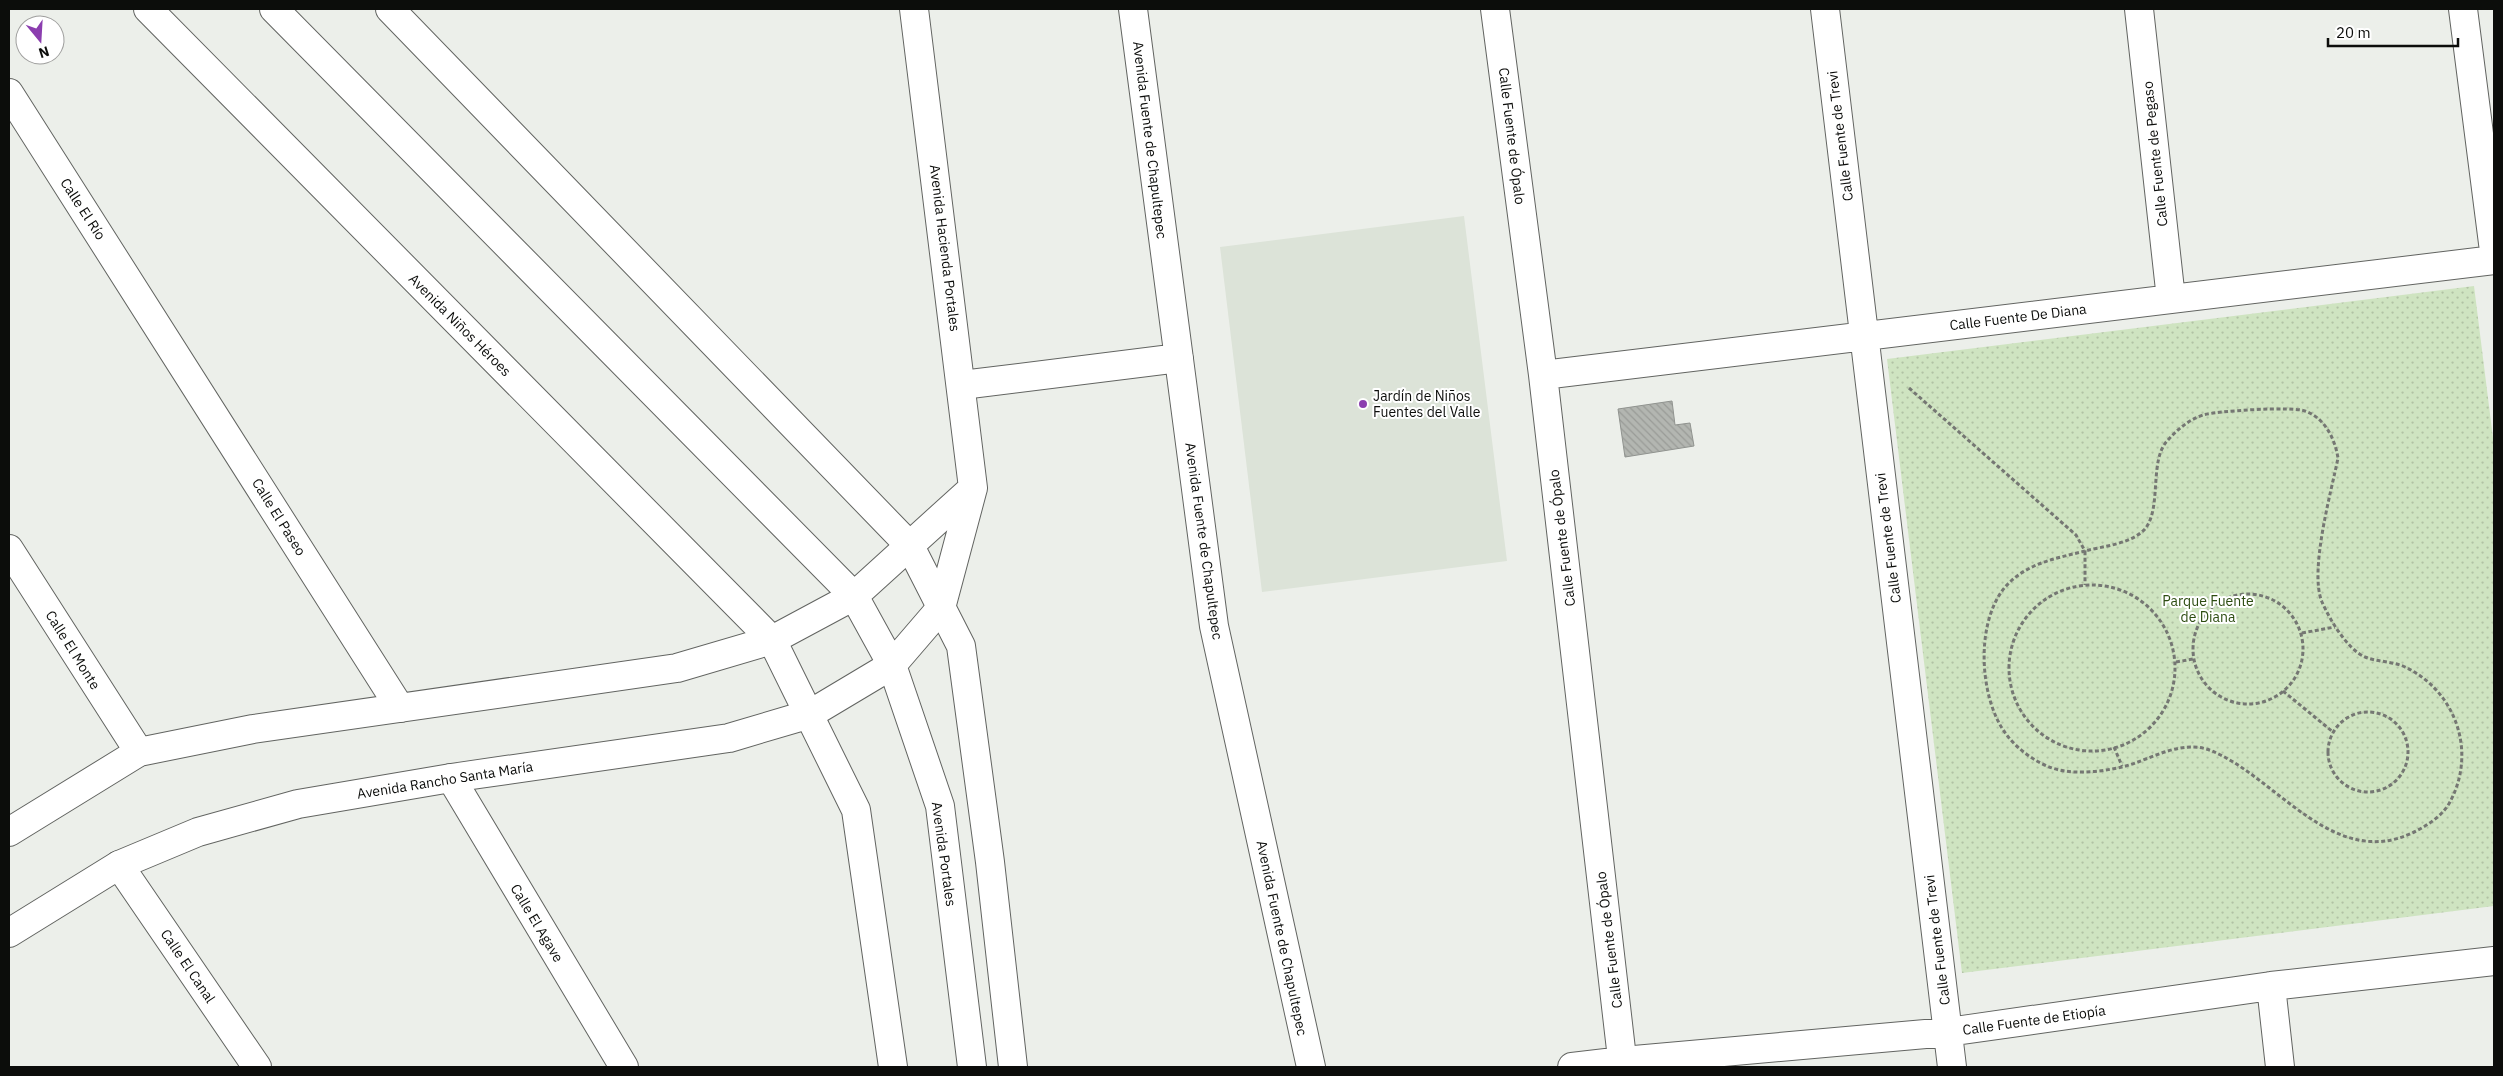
<svg xmlns="http://www.w3.org/2000/svg" width="2503" height="1076" font-family="'IBM Plex Sans',sans-serif">
  <style>
    .built { fill: #dce3d8 }
    .park { fill: url(#park-dots) }
    .building { fill: url(#building-back-hatch); stroke: #90938f }
    .lines { fill: none; stroke-linecap: round; stroke-linejoin: round }
    .minor-casing { stroke: #626461; stroke-width: 30 }
    .tertiary-casing { stroke: #626461; stroke-width: 30 }
    .secondary-casing { stroke: #626461; stroke-width: 30 }
    .path { stroke: #757773; stroke-width: 3; stroke-dasharray: 4 2.5; stroke-linecap: butt }
    .minor { stroke: #fff; stroke-width: 28 }
    .tertiary { stroke: #fff; stroke-width: 28 }
    .secondary { stroke: #fff; stroke-width: 28 }
    .poi-dot { fill: #8b3eaf; stroke: #fff; stroke-width: 2 }
    .labels { text-anchor: middle; stroke-width: 4; stroke-linejoin: round; paint-order: stroke }
    .street-label { font-size: 14px; fill: #0c0d0b; stroke: #fff }
    .poi-label { font-size: 14px; fill: #0c0d0b; stroke: #fff; text-anchor: start }
    .park-label { font-size: 14px; fill: #2d4c11; stroke: #fff }
  </style>
  <defs>
    <pattern id="park-dots" width="8" height="8" patternUnits="userSpaceOnUse" patternTransform="scale(1.25)"><rect width="8" height="8" fill="#cfe4c1"/><path d="M2 2h.1M6 6h.1" fill="none" stroke="#b1c2a4" stroke-width="1.8" stroke-linecap="round"/></pattern>
    <pattern id="building-back-hatch" width="6" height="6" patternUnits="userSpaceOnUse" patternTransform="scale(1.25)"><rect width="6" height="6" fill="#b3b6b1"/><path d="M-1 5l2 2M0 0l6 6M5-1l2 2" fill="none" stroke="#999b97"/></pattern>
  </defs>
  <rect width="100%" height="100%" fill="#ecefea"/>
  <path class="built" d="M1464 216 1507 561 1262 592 1220 247Z"/>
  <path class="park" d="M2474 286 2494 446V906L1962 973 1887 359Z"/>
  <path class="building" d="M1672 401 1675 425 1690 423 1694 446 1625 457 1618 409Z"/>
  <g class="lines">
    <g class="minor-casing">
      <path id="minor" d="M390 9 910 546 961 646 990 862 1013 1067
        M1133 9 1214 626 1311 1067
        M1495 9 1543 375 1623 1067
        M1825 9 1952 1067
        M2139 9 2171 299
        M2463 9 2494 251
        M9 93 400 708
        M1543 375 2494 260
        M962 385 1179 358
        M9 549 139 752
        M451 778 624 1067
        M119 865 257 1067
        M2271 986 2280 1067
        M1572 1067 1623 1061 1948 1032 2271 986 2494 961"/>
    </g>
    <g class="tertiary-casing">
      <path id="tertiary" d="M9 832 139 752 253 729 677 668 772 640 854 596
        M9 933 119 865 198 832 298 804 451 778 729 738 810 714 892 665"/>
    </g>
    <g class="secondary-casing">
      <path id="secondary" d="M148 9 772 640 856 810 893 1067
        M274 9 854 596 892 665 940 806 972 1067
        M854 596 973 488
        M892 665 941 608 973 488 914 9"/>
    </g>
    <path class="path" d="M1909 388 2076 535 2085 551C2058 558 2032 562 2011 581 1974 614 1978 697 2006 734 2017 749 2035 762 2052 768 2074 775 2099 772 2122 767 2151 760 2181 738 2212 751 2277 778 2333 870 2412 833 2427 826 2444 815 2451 800 2477 749 2454 690 2405 667 2392 661 2377 662 2365 657 2347 649 2330 620 2322 602 2309 571 2331 493 2338 458 2335 439 2325 418 2305 411 2293 406 2216 411 2203 415 2188 420 2177 430 2167 441 2149 461 2162 508 2145 529 2131 544 2104 546 2085 551V585
      M2009 668a83 83 0 1 1 166 0a83 83 0 1 1-166 0Z
      M2193 649a55 55 0 1 1 110 0a55 55 0 1 1-110 0Z
      M2302 633 2335 627
      M2176 662 2193 659
      M2283 691 2333 732
      M2328 752a40 40 0 1 1 80 0a40 40 0 1 1-80 0Z
      M2114 747 2122 766"/>
    <use href="#minor" class="minor"/>
    <use href="#tertiary" class="tertiary"/>
    <use href="#secondary" class="secondary"/>
  </g>
  <circle class="poi-dot" cx="1363" cy="404" r="5"/>
  <g class="labels">
    <g class="street-label">
      <text transform="translate(1512 136) rotate(83)" y="5">Calle Fuente de Ópalo</text>
      <text transform="translate(1840 136) rotate(-97)" y="5">Calle Fuente de Trevi</text>
      <text transform="translate(1150 140) rotate(83)" y="5">Avenida Fuente de Chapultepec</text>
      <text transform="translate(2155 154) rotate(-96)" y="5">Calle Fuente de Pegaso</text>
      <text transform="translate(83 209) rotate(57)" y="5">Calle El Río</text>
      <text transform="translate(945 248) rotate(83)" y="5">Avenida Hacienda Portales</text>
      <text transform="translate(2018 317) rotate(-7)" y="5">Calle Fuente De Diana</text>
      <text transform="translate(460 325) rotate(45)" y="5">Avenida Niños Héroes</text>
      <text transform="translate(279 517) rotate(58)" y="5">Calle El Paseo</text>
      <text transform="translate(1562 538) rotate(-97)" y="5">Calle Fuente de Ópalo</text>
      <text transform="translate(1888 538) rotate(-97)" y="5">Calle Fuente de Trevi</text>
      <text transform="translate(1204 541) rotate(82)" y="5">Avenida Fuente de Chapultepec</text>
      <text transform="translate(73 650) rotate(58)" y="5">Calle El Monte</text>
      <text transform="translate(445 780) rotate(-9)" y="5">Avenida Rancho Santa María</text>
      <text transform="translate(944 854) rotate(82)" y="5">Avenida Portales</text>
      <text transform="translate(537 923) rotate(59)" y="5">Calle El Agave</text>
      <text transform="translate(1282 938) rotate(78)" y="5">Avenida Fuente de Chapultepec</text>
      <text transform="translate(1609 940) rotate(-97)" y="5">Calle Fuente de Ópalo</text>
      <text transform="translate(1937 940) rotate(-97)" y="5">Calle Fuente de Trevi</text>
      <text transform="translate(188 966) rotate(56)" y="5">Calle El Canal</text>
      <text transform="translate(2034 1020) rotate(-8)" y="5">Calle Fuente de Etiopía</text>
    </g>
    <g class="poi-label">
      <text x="1373" y="401">Jardín de Niños<tspan x="1373" dy="16">Fuentes del Valle</tspan></text>
    </g>
    <g class="park-label">
      <text x="2208" y="606">Parque Fuente<tspan x="2208" dy="16">de Diana</tspan></text>
    </g>
  </g>
  <rect width="2503" height="1076" fill="none" stroke="#0c0d0b" stroke-width="20"/>
  <g transform="translate(40 40) rotate(162)"><circle r="24" fill="#ffffff" stroke="#9e9e9d"/>
  <path d="M0-4L9 19L0 12L-9 19Z" fill="#8b3eaf"/>
  <text y="-8" font-size="14" font-weight="bold" text-anchor="middle" fill="#0c0d0b">N</text>
  </g>
  <path d="M2328 38v8h130v-8" fill="none" stroke="#0c0d0b" stroke-width="2.5"/>
  <text x="2336" y="38" font-size="15" fill="#0c0d0b" stroke="#ffffff" stroke-width="4" paint-order="stroke">20 m</text>
</svg>
